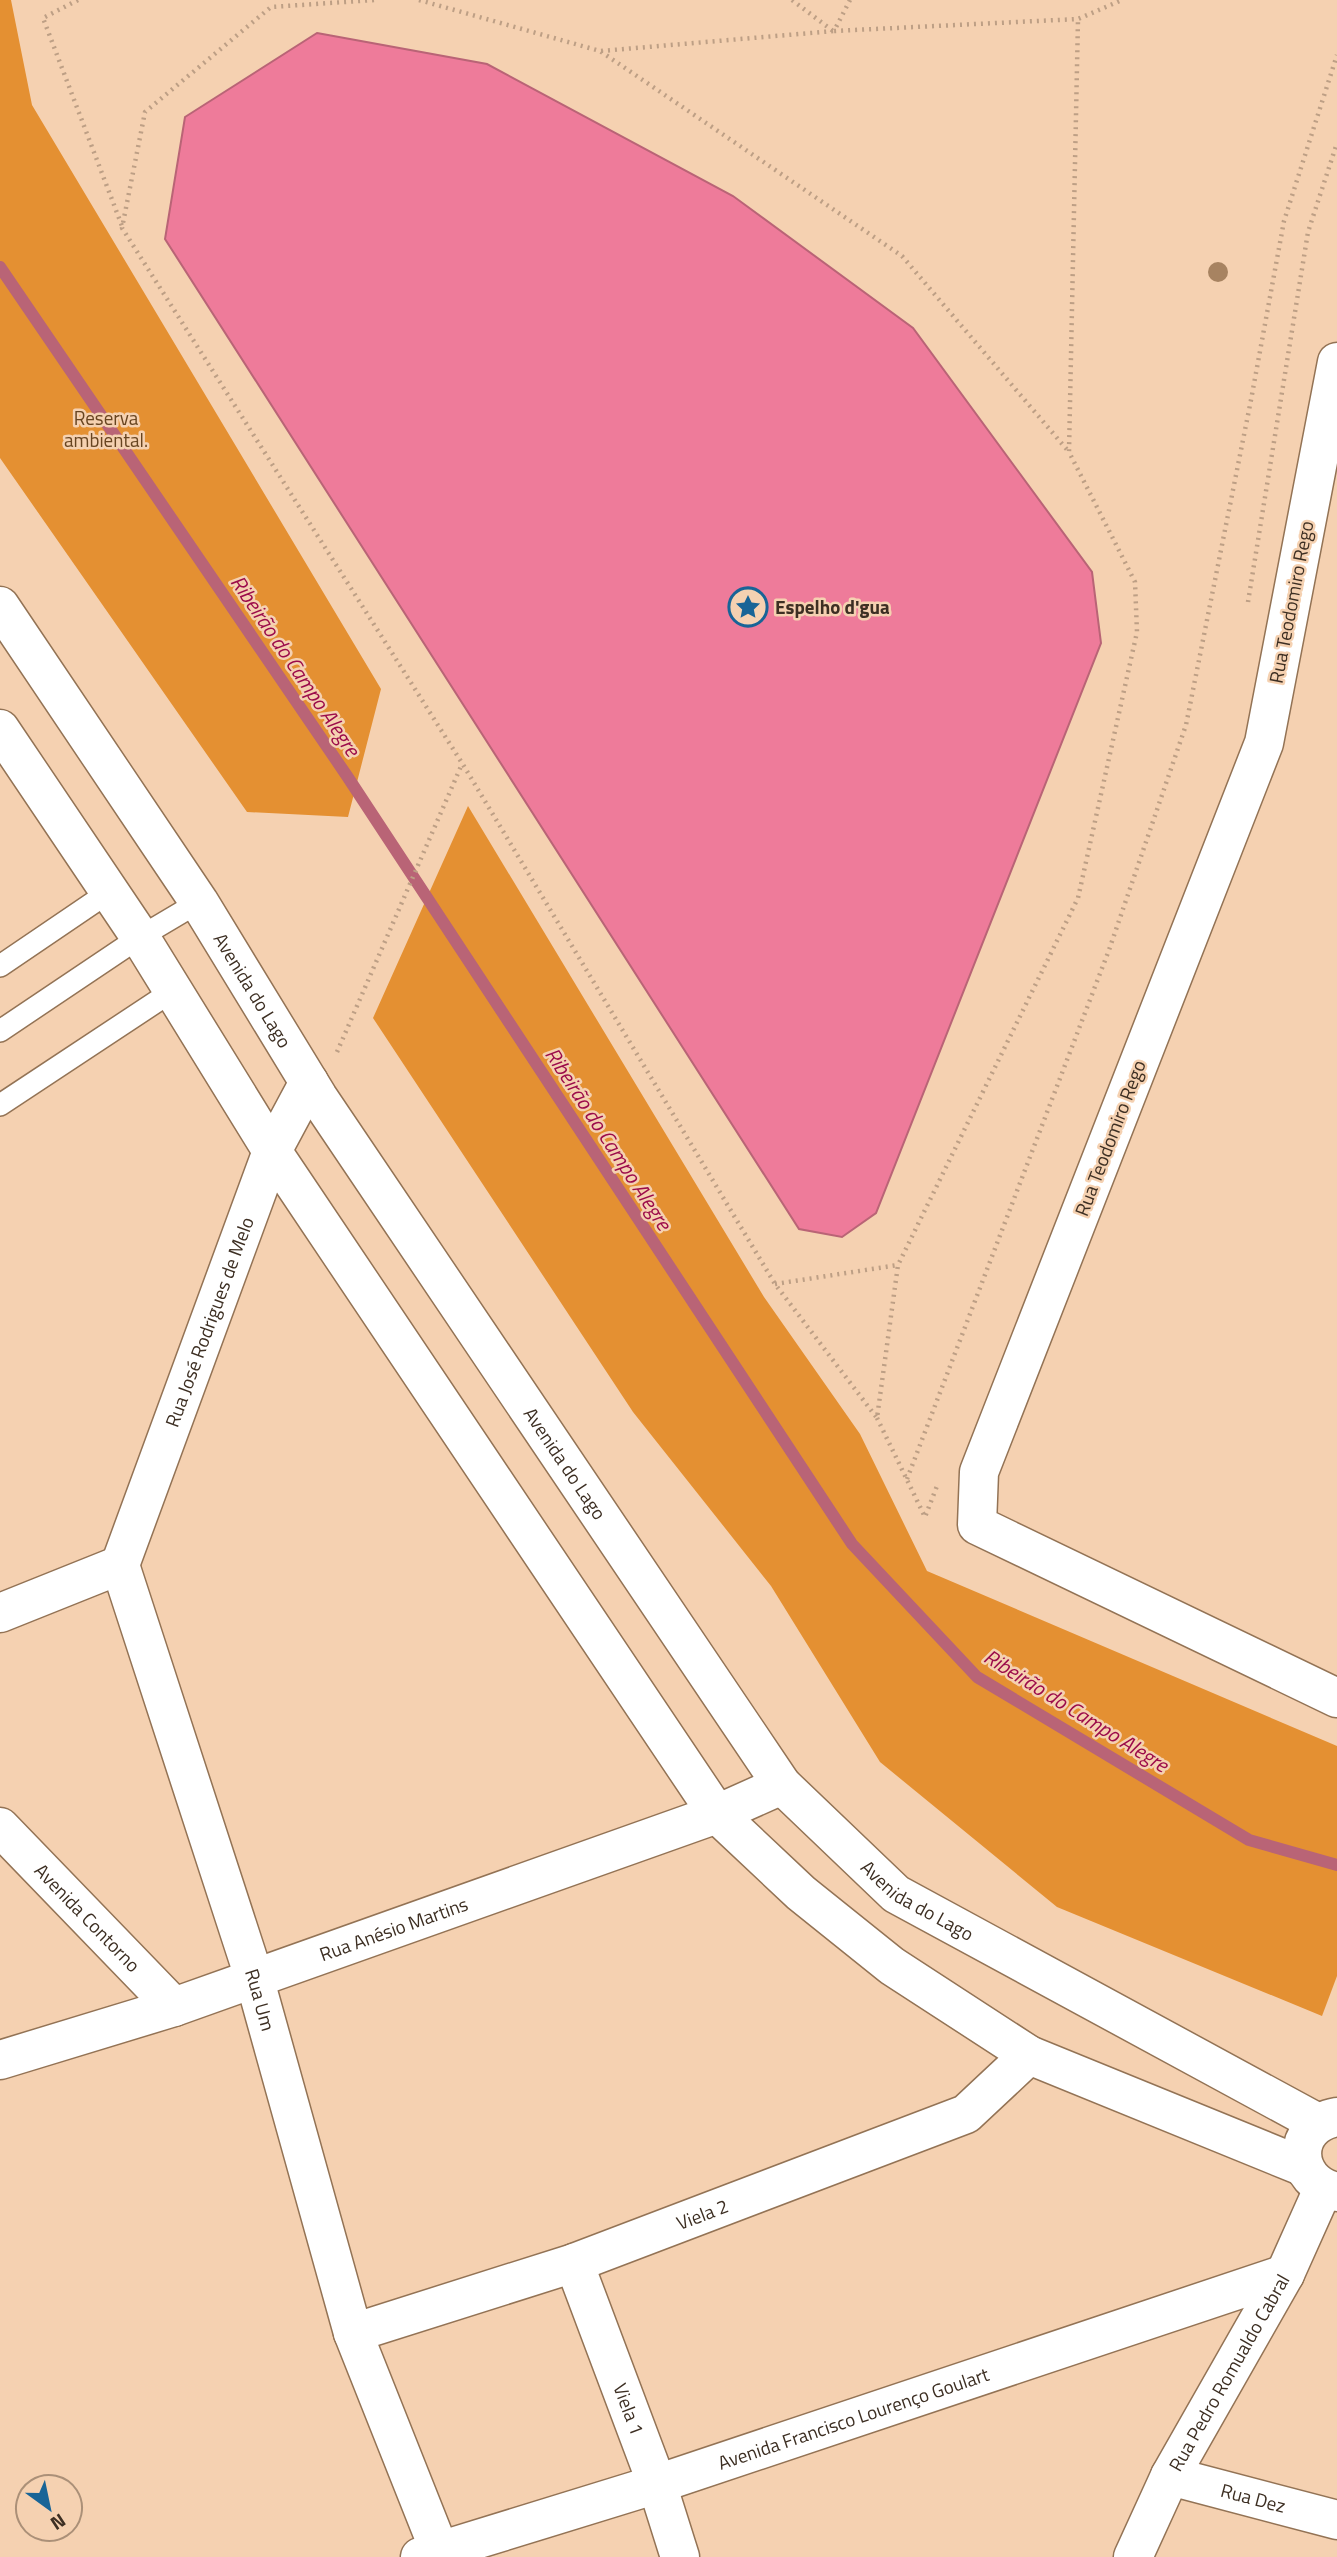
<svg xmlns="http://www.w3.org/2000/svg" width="1337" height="2557" font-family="'Titillium Web',sans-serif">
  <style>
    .green { fill: #e49032 }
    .water { fill: #ee7b9a; stroke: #b96476; stroke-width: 2 }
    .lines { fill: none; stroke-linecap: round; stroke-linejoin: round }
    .stream { stroke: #b96476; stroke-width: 12 }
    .lane-casing { stroke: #937355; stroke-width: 24 }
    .street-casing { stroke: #937355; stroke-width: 41 }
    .secondary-casing { stroke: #937355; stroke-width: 41 }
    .path { stroke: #bd9f85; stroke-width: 4.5; stroke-dasharray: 2 5; stroke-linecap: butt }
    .lane { stroke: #fff; stroke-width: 21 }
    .street { stroke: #fff; stroke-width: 38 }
    .secondary { stroke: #fff; stroke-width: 38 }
    .tree { fill: #a78361 }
    .labels { text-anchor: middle; stroke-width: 5; stroke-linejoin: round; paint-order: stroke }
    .park-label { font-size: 19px; fill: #674420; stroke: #f5d1b1 }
    .street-label { font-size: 19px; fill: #3d2f23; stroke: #f5d1b1 }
    .poi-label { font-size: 19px; font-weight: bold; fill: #3d2f23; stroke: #f5d1b1; text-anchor: start }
    .water-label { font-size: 21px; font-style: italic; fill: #9c0c4a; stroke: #f5d1b1 }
  </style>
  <rect width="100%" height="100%" fill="#f5d1b1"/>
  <path class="green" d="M0 0H11L32 105 381 689 348 817 247 812 0 458Z
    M468 806 764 1297 860 1434 927 1571 1337 1746V1976L1322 2016 1057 1907 880 1762 771 1586 633 1412 373 1018Z"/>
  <path class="water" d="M317 33 487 64 733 196 913 328 1092 572 1101 643 876 1213 842 1237 799 1229 165 239 185 117Z"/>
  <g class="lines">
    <path class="stream" d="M0 267 347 776 852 1544 977 1677 1249 1840 1337 1865"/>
    <g class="lane-casing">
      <path id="lane" d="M0 966 109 892
        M0 1031 140 937 199 902
        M0 1105 174 990"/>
    </g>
    <g class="street-casing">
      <g id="street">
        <path d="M1337 362 1264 743 979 1472 977 1525 1337 1698"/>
        <path id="s1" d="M0 606 199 902 318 1097 782 1785 896 1894 1318 2123"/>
        <path d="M0 729 140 937 272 1151 717 1814 801 1893 892 1966 1029 2055 1304 2167"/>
        <path id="s2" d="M120 1565 254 1977 353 2333 442 2557"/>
        <path id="s3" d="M120 1565 272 1151 309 1082"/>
        <path d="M0 1613 120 1565"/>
        <path id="s4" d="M0 1827 174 2007"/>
        <path id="s5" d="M0 2060 174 2007 717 1814 782 1785"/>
        <path id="s6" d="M574 2263 657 2484 680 2557"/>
        <path id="s7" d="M353 2333 574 2263 966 2114 1029 2055"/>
        <path id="s8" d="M1170 2476 1337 2520"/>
        <path id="s9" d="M420 2557 657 2484 1285 2274"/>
      </g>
    </g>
    <g class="secondary-casing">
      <g id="secondary">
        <path d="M1337 2117C1290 2125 1291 2182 1337 2192"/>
        <path id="s10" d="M1133 2557 1170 2476 1285 2274 1323 2189"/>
      </g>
    </g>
    <path class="path" d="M78 0 43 18 122 226
      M374 0 271 7 145 112 122 228 462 763 775 1284 877 1418 898 1265 1078 898 1137 632 1135 582 1069 452 1078 19
      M419 0 600 51 902 256 1069 452
      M792 0 833 31
      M850 0 834 31 1078 19 1122 0
      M601 51 834 31
      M1248 602 1308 232 1337 143
      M337 1052 462 764
      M775 1284 898 1265
      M877 1418 925 1517 937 1486
      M907 1479 1109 950 1186 725 1251 400 1284 221 1337 55"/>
    <use href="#lane" class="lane"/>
    <use href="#street" class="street"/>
    <use href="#secondary" class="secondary"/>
  </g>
  <circle class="tree" cx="1218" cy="272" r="10"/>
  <defs>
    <g id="sight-ring" transform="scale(2.0125)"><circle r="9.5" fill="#f5d1b1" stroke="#186497" stroke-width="1.5"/><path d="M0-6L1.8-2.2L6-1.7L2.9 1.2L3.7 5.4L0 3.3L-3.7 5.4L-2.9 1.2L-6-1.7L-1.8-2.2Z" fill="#186497"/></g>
  </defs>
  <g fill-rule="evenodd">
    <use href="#sight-ring" x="748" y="607"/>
  </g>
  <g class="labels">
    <g class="park-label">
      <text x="106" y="425">Reserva<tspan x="106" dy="22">ambiental.</tspan></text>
    </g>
    <g class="street-label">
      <text transform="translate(1291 602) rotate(-79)" y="7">Rua Teodomiro Rego</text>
      <text dy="7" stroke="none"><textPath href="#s1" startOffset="460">Avenida do Lago</textPath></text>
      <text transform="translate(1110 1138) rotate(-69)" y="7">Rua Teodomiro Rego</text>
      <text dy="7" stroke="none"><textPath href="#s3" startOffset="259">Rua José Rodrigues de Melo</textPath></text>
      <text dy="7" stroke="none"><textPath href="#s1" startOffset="1027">Avenida do Lago</textPath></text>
      <text dy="7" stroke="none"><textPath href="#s1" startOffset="1594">Avenida do Lago</textPath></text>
      <text dy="7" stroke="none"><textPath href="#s4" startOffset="126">Avenida Contorno</textPath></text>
      <text dy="7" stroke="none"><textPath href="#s5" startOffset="415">Rua Anésio Martins</textPath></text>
      <text dy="7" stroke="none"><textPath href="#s2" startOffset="457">Rua Um</textPath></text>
      <text dy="7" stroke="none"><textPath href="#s7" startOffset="369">Viela 2</textPath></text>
      <text dy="7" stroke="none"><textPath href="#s10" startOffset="208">Rua Pedro Romualdo Cabral</textPath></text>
      <text dy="7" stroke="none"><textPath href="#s6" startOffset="156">Viela 1</textPath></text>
      <text dy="7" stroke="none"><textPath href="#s9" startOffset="455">Avenida Francisco Lourenço Goulart</textPath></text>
      <text dy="7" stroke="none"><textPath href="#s8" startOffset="86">Rua Dez</textPath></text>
    </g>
    <g class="poi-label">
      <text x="775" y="614">Espelho d'gua</text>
    </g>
    <g class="water-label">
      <text transform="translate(295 666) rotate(56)" y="7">Ribeirão do Campo Alegre</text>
      <text transform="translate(608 1139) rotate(57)" y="7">Ribeirão do Campo Alegre</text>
      <text transform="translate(1076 1711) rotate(32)" y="7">Ribeirão do Campo Alegre</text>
    </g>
  </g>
  <g transform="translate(49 2508) rotate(147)"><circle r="33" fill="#f5d1b1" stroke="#ab9078" stroke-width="2"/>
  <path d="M0-5L12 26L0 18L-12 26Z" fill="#186497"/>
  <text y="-10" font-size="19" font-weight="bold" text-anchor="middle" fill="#3d2f23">N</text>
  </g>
</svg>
